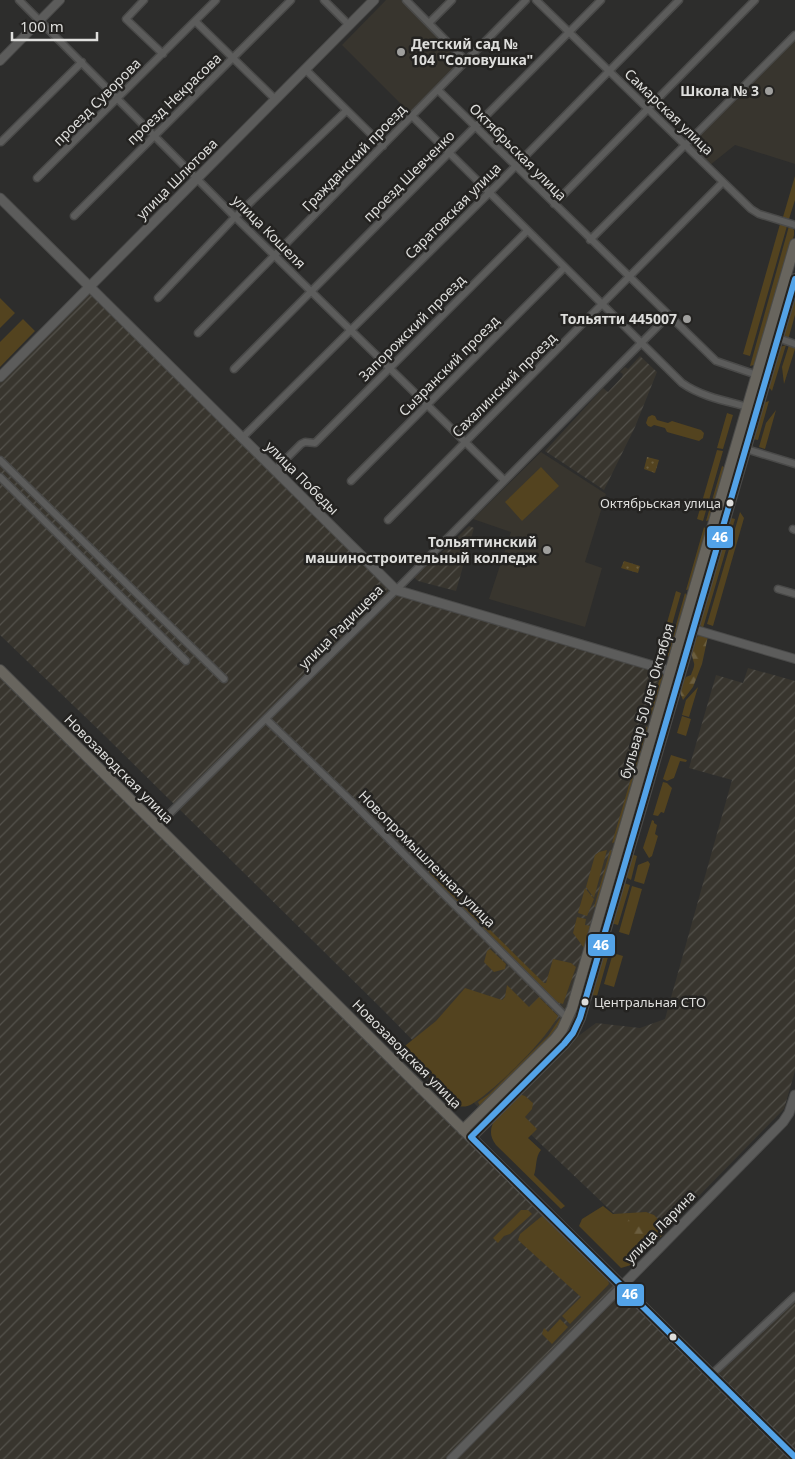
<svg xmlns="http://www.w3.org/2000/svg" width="795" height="1459" font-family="'Noto Sans',sans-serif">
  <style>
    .built { fill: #38352e }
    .industrial { fill: url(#industrial-furrows) }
    .grass { fill: #53431f }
    .forest { fill: url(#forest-firs) }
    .park { fill: url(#park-dots) }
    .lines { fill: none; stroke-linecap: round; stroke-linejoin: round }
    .minor-casing { stroke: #4a4a49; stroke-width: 9 }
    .tertiary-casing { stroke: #4a4a49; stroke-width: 10 }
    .secondary-casing { stroke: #4a4a49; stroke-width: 11 }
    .primary-casing { stroke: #4a4a49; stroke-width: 12 }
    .minor { stroke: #5c5c5b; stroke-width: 6 }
    .tertiary { stroke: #5c5c5b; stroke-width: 8 }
    .secondary { stroke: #5c5c5b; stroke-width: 9 }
    .primary { stroke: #68655e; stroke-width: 10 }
    .bus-1-casing { stroke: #242321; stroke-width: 10 }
    .bus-1 { stroke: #53a3e8; stroke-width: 6 }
    .poi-dot { fill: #a0a09e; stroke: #242321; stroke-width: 2 }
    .bus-dot { fill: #dededc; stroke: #242321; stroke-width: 2 }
    .labels { text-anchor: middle; stroke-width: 5; stroke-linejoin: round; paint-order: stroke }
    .bus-label { font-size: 13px; fill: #dededc; stroke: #242321; text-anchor: end }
    .poi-label { font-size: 14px; font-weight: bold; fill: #dededc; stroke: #242321; text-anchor: end }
    .street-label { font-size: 14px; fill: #dededc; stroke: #242321 }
    .line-badge { stroke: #242321; stroke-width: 2 }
    .badge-label { font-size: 14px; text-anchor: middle; font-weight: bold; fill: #fff }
  </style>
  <defs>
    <pattern id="industrial-furrows" width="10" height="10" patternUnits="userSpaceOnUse" patternTransform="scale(1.25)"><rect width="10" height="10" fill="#38352e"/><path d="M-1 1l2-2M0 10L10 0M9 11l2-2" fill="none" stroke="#54524c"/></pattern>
    <pattern id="forest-firs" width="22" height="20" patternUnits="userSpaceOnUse" patternTransform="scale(1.25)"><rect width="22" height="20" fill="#53431f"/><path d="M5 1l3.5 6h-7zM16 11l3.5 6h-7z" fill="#6b5e3f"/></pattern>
    <pattern id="park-dots" width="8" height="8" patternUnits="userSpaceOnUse" patternTransform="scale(1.25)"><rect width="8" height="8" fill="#53431f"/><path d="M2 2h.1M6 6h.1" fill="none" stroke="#6b5e3f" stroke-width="1.8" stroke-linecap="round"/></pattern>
  </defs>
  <rect width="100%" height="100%" fill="#2d2d2c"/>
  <path class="built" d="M386 0H401L460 58 459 65 411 114 342 45Z
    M795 38V164L735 145 710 165 690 144Z
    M541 452 606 494 585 562 602 568 585 627 489 599 511 532 473 519Z"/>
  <path class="industrial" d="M90 290 397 593 665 673 564 1016 554 1035 479 1108 383 1010 102 733 0 635V382Z
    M640 356 657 372 635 427 604 490 545 451 603 388 608 392 622 377 623 374 620 372 625 367 628 369Z
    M469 526 474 528 456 591 418 581 414 577 428 562 430 564Z
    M748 668 795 681V1071L784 1109 649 1247 505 1110 577 1037 596 1023 640 1028 665 1019 732 780 689 768 716 675 743 683Z
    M0 670 795 1459H0Z
    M795 1297V1455L709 1371Z"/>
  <path class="grass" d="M795 176V200L789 219 783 217Z
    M780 224 787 226 750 356 743 354Z
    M789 226 794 230V235L758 360 754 365 750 366Z
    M795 289V315L788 340 783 336Z
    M0 298 15 313 0 328Z
    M23 319 35 331 0 367V342Z
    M786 345 772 391 768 386 780 347Z
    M789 345 795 347V349L784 384 782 367Z
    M769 401 758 440 752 439 763 403Z
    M776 410 765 449 759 447 766 423Z
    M727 413 733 415 723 449 717 448Z
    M652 415 655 416 657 420 668 423 672 421 701 430 704 433 703 438 699 441 667 432 665 428 654 425 651 427 648 426 646 423 648 417Z
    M717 450 723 451 703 521 697 519Z
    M722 466 724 467 722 481 710 520 706 521Z
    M541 467 559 486 522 521 505 502Z
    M740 512 744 518 713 626 707 624Z
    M731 518 735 519 703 628 699 624 726 528Z
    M704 527 707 530 691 589 686 590Z
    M676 591 681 593 664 653 659 651Z
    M685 593 688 597 670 656 667 657Z
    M662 670 665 674 654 715 650 714Z
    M698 687 689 717 682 715 686 700Z
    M682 716 691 719 686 736 677 733Z
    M646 727 651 728 616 842 612 843Z
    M671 755 687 760 686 762 680 761 674 778 667 781 663 779Z
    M663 782 667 783 672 788 664 813 661 812 658 816 653 815Z
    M652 820 654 821V823L657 825 655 834 658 836 652 856 649 858 643 848Z
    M607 850 594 898 586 887 595 855 599 852Z
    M610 850 613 852 602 898 596 907H594Z
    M631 854 637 856 631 880 626 877Z
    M648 861 650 864 644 884 634 881 638 865Z
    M432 868V873L544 983H546L553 959 571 963 576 967 563 1004 557 1002 430 874 429 870Z
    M624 883 630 885 618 925 611 923Z
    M632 886 642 889 629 935 619 932Z
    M585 888 594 899 587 916 578 913Z
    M577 917 586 919 585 925 591 926 590 937 584 948 573 933Z
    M490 949 506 964 505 969 494 972 484 962 487 951Z
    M613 953 623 956 614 987 604 984Z
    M602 956 608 957 597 996 592 995V991Z
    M507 985 529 1007 539 997 558 1016C546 1040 495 1090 472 1104 467 1107 463 1107 457 1106L409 1057 407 1058 401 1049 436 1021 465 988 502 1000 505 997Z
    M560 1018 561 1022 554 1036 480 1106 478 1102 489 1094 548 1036Z
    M519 1094 525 1096 533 1103 532 1109 525 1117 537 1129 528 1138 541 1150C535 1157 537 1167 534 1175L565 1206 561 1209 496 1145C480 1125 506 1108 519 1094Z
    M603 1206 613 1214 646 1212 654 1215 664 1225V1234L631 1265 621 1268 579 1226 582 1219Z
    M521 1210H528L532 1214 510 1234 504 1236 498 1243 493 1238Z
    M542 1216H545L608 1280 609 1284 570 1324 562 1316 581 1297 518 1240 520 1234Z
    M560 1319 568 1327 552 1344 542 1334 544 1328 548 1332Z"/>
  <path class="forest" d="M700 635 708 636 702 664 693 687 683 700 679 690 686 677 691 675C692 671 695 667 694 663 691 652 687 642 700 635Z
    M636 1217 647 1227 653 1224 659 1228C657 1236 656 1244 647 1247L642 1245 626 1224 629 1219Z"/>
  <path class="park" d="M647 457 659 460 655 473 644 469Z
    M624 561 640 566 638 573 621 568Z"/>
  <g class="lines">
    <g class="minor-casing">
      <path id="minor" d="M19 0 235 217 504 480
        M144 0 126 19 163 54
        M324 0 349 25
        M406 0 466 61
        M536 0 751 209 759 214 795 225
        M195 21 275 99
        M429 23 452 0
        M305 69 383 146
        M438 90 716 361 760 376
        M412 116 682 383C702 397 726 401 749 407
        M1 142 82 62
        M37 178 216 0
        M554 204 755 0
        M74 216 291 0
        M590 240 795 35
        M158 298 235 217 346 111
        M198 333 526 0
        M778 338 795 344
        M234 369 601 0
        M242 438 489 193 679 0
        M746 449 795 464
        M0 460 224 679
        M275 470 301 444 305 442 315 443 527 231
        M0 477 186 661
        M351 481 564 268
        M388 520 722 183
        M793 529 795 530
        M778 589 795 594
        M266 719 354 804 568 1019
        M157 826 396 590 668 316
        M711 1375 795 1296"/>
    </g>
    <g class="tertiary-casing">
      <path id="tertiary" d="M0 61 60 0
        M693 629 795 659
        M451 1459 622 1286"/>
    </g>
    <g class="secondary-casing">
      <path id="secondary" d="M0 198 396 590 677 673
        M0 377 374 0
        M622 1286 783 1122 789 1113 795 1095"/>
    </g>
    <g class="primary-casing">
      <path id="primary" d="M0 670C264 933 529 1196 795 1457
        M463 1130 555 1039 562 1030 572 1008 795 244
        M471 1137 564 1044 573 1033 580 1018 795 279"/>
    </g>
    <use href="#minor" class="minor"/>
    <use href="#tertiary" class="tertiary"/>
    <use href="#secondary" class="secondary"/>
    <use href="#primary" class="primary"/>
    <g class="bus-1-casing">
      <path id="bus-1" d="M795 279 580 1018 573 1033 564 1044 471 1137 795 1457"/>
    </g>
    <use href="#bus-1" class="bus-1"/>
  </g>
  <g class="poi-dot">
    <circle cx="401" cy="52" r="5"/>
    <circle cx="769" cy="91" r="5"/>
    <circle cx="687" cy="319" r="5"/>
    <circle cx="547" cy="550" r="5"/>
  </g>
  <g class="bus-dot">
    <circle cx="730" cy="503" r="4.5"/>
    <circle cx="585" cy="1002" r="4.5"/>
    <circle cx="673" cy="1337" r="4.5"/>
  </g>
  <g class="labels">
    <g class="bus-label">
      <text x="721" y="508">Октябрьская улица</text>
      <text x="594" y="1007" text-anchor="start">Центральная СТО</text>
    </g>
    <g class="poi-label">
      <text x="411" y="49" text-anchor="start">Детский сад №<tspan x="411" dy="16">104 "Соловушка"</tspan></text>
      <text x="759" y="96">Школа № 3</text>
      <text x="677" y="324">Тольятти 445007</text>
      <text x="537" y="547">Тольяттинский<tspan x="537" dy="16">машиностроительный колледж</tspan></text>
    </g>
    <g class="street-label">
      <text transform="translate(174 99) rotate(-44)" y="5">проезд Некрасова</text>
      <text transform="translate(97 102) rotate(-45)" y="5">проезд Суворова</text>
      <text transform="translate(669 112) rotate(44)" y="5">Самарская улица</text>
      <text transform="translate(518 152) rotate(45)" y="5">Октябрьская улица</text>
      <text transform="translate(354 158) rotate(-46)" y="5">Гражданский проезд</text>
      <text transform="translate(409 176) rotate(-45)" y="5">проезд Шевченко</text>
      <text transform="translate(177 179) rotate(-45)" y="5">улица Шлютова</text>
      <text transform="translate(453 211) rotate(-45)" y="5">Саратовская улица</text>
      <text transform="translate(269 232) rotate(45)" y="5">улица Кошеля</text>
      <text transform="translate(412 328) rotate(-45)" y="5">Запорожский проезд</text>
      <text transform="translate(449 366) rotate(-45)" y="5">Сызранский проезд</text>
      <text transform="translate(504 385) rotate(-45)" y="5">Сахалинский проезд</text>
      <text transform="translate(302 478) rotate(45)" y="5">улица Победы</text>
      <text transform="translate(341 627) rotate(-45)" y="5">улица Радищева</text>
      <text transform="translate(647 701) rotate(-74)" y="5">бульвар 50 лет Октября</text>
      <text transform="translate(119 769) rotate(45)" y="5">Новозаводская улица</text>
      <text transform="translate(427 859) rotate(45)" y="5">Новопромышленная улица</text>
      <text transform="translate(407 1054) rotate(45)" y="5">Новозаводская улица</text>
      <text transform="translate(660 1227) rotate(-46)" y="5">улица Ларина</text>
    </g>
  </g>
  <g class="line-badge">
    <rect x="706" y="525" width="28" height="24" rx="5" fill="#53a3e8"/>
    <rect x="587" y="933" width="29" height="24" rx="5" fill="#53a3e8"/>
    <rect x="616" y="1283" width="29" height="24" rx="5" fill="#53a3e8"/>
  </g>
  <g class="badge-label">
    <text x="720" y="542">46</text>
    <text x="601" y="950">46</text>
    <text x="630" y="1299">46</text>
  </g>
  <path d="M12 32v8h85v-8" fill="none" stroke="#dededc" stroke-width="2.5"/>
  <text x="20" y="32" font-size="15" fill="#dededc" stroke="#242321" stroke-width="4" paint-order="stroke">100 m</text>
</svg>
